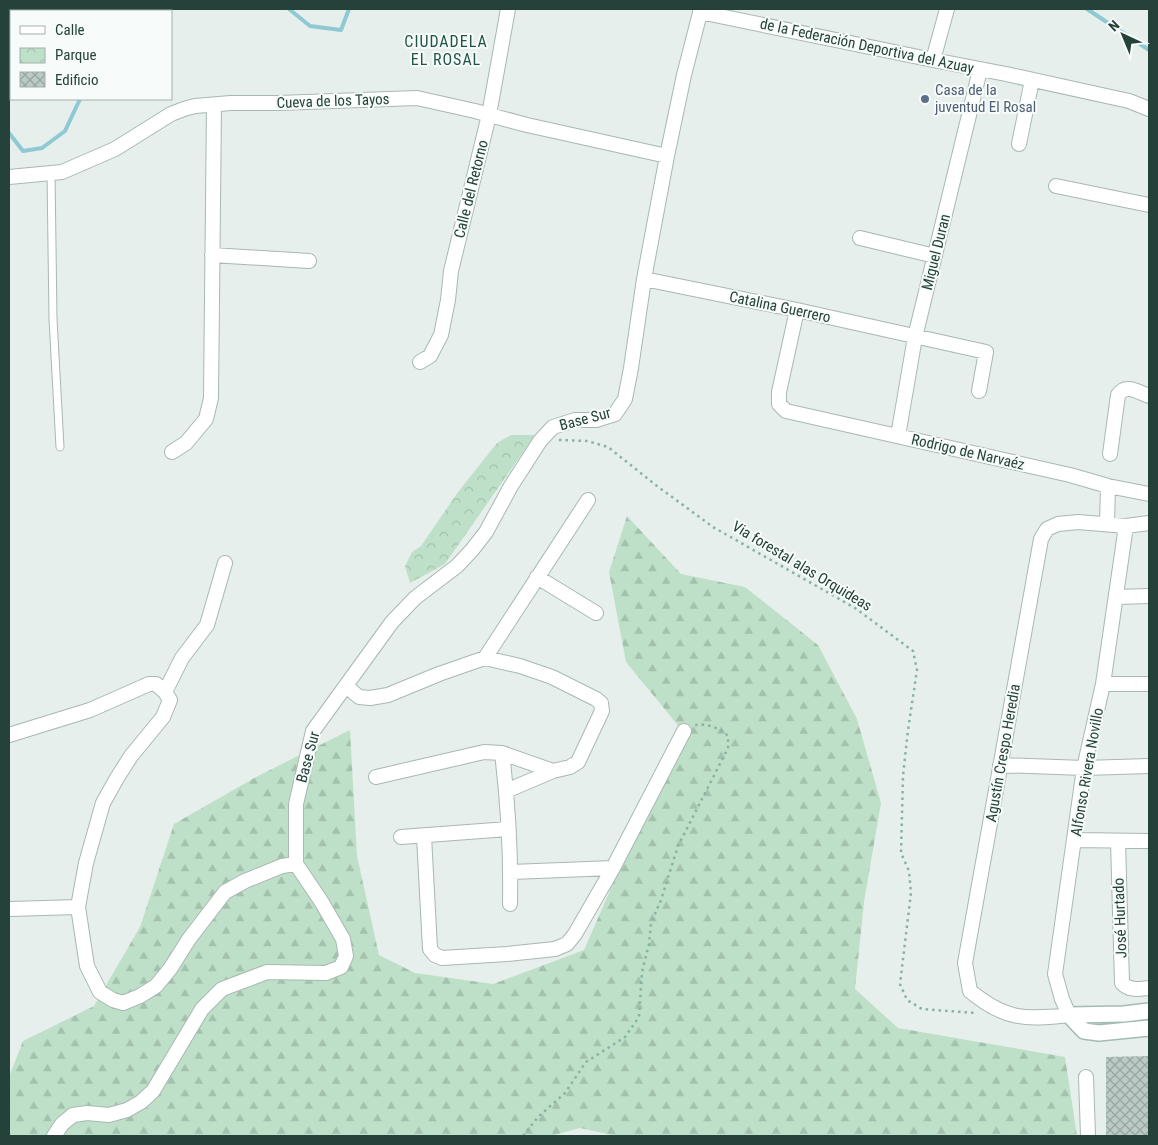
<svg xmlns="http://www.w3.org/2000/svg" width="1158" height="1145" font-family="'Roboto Condensed',sans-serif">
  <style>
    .forest { fill: url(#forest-firs) }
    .park { fill: url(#park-crowns) }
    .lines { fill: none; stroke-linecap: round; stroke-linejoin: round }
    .stream { stroke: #8ec9d4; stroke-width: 4 }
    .building { fill: url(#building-cross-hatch) }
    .lane-casing { stroke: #a8b8b2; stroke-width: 9 }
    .street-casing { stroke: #a8b8b2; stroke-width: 16 }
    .secondary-casing { stroke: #a4bbb3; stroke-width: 18 }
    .path { stroke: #86b3a5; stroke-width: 2.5; stroke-dasharray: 2.5 4; stroke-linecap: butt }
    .lane { stroke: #fff; stroke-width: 7 }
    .street { stroke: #fff; stroke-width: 14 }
    .secondary { stroke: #fff; stroke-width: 15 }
    .service-dot { fill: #5c6f8a; stroke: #f7fbf9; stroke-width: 2 }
    .labels { text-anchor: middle; stroke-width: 4; stroke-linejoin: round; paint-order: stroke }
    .street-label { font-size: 15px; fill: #24423a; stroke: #f7fbf9 }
    .service-label { font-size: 15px; fill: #4e5e75; stroke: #f7fbf9; text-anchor: start }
    .neighbourhood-label { font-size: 16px; letter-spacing: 1px; fill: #1f5548; stroke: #f7fbf9 }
  </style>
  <defs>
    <pattern id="forest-firs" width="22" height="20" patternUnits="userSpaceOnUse" patternTransform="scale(1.25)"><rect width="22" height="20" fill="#bfe0c8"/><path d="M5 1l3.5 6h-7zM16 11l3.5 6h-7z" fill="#a4c1ad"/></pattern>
    <pattern id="park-crowns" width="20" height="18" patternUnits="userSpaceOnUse" patternTransform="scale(1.25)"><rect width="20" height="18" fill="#bfe0c8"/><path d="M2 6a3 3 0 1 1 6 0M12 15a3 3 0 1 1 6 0" fill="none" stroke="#a4c1ad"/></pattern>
    <pattern id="building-cross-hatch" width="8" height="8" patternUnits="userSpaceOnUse" patternTransform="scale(1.25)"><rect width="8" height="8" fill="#bbcac4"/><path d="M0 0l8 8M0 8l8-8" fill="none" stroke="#98a6a0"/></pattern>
  </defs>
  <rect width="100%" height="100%" fill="#e6efeb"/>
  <path class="forest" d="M627 516 681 574 745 587 818 645 857 719 881 803 864 902 855 989 898 1028 1065 1057 1077 1136H616L580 1128 551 1136H9V1077L23 1041 94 1006 140 927 174 824 256 777 350 730 357 856 379 955 415 973 493 984 584 950 629 847 685 734 626 662 609 572Z"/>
  <path class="park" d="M511 435H535L445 564 410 583 405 566 412 552 421 546 458 492 497 443Z"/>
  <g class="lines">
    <path class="stream" d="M126 9V11
      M289 9 310 26 341 30 349 9
      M1087 9 1149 50
      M9 133 23 151 42 148 65 131 80 99"/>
  </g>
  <path class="building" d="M1149 1056V1136H1106V1057Z"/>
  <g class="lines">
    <g class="lane-casing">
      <path id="lane" d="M51 173 53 319 60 447"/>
    </g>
    <g class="street-casing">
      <path id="street" d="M700 12 933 60 1006 74 1129 101 1149 109
        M933 60 947 9
        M1019 144 1032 80
        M9 177 62 172 115 149 171 114 184 109 195 106 231 103H278L417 98 475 111 527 125 667 156
        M1056 186 1149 205
        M860 238 935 256
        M212 255 309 261
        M644 279 797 310 986 352 979 391
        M797 310 779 392V404L786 411 1070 475 1108 486 1149 494
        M420 362 430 356 441 335 448 300 451 271 489 115 508 9
        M898 436 915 337 980 70
        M172 452 186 443 206 419 211 398 214 105
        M1110 454 1118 395C1126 383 1138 392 1149 396
        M1107 524 1108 486
        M1126 526 1103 684 1084 768 1055 974 1062 999 1069 1015C1025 1020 1005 1020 970 991L965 963 1041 539 1047 529 1058 524 1078 522 1126 526 1149 523
        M537 577 596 613
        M1116 597 1149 596
        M485 658 588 500
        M1103 684H1149
        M346 686 359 697 370 698 388 695 439 674 485 658 520 666 552 677 596 699 601 703 602 711 578 762 570 767 553 771 506 791
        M165 692 182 658 207 625 225 563
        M9 735 90 710 149 684H156L165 692 170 700 163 717 131 756 117 778 103 803 86 863 78 907 87 966 100 992 113 1000 123 1003 140 996 156 986 170 969 189 939 225 892 245 881 282 866 296 864
        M502 753C508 803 511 854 510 904
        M1000 765 1084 768 1149 766
        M376 777 484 752 502 753 553 771
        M424 836 430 949 435 955 442 958 507 954 555 949 567 944 575 934 613 868 684 731
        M401 837 508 829
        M1075 840 1149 841
        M1118 841 1122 983C1130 991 1138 989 1149 988
        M511 872 613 868
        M9 909 78 907
        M1086 1077 1088 1136
        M54 1136 62 1124 73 1115 87 1113 109 1115 127 1110 141 1102 153 1091 202 1009 222 989 267 972 326 973 341 967 346 956 343 939 321 901 296 864V804L313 731 392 622 415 598 457 566 472 550 486 532 511 486 540 441 553 427 575 420H596L615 414 625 399 631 368 644 279 667 156 684 75 701 9"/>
    </g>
    <g class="secondary-casing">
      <path id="secondary" d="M1069 1015 1084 1031 1099 1033 1149 1028
        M1069 1015 1124 1014 1149 1011"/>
    </g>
    <path class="path" d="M559 440 587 441 608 447 657 486 713 527 855 608 913 651 917 670 908 730 903 776 901 853 909 871 911 893 900 984 907 1000 922 1009 976 1013
      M523 1136 538 1117 565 1093 586 1062 625 1037 639 1017 642 972 649 944 651 923 661 900 678 846 728 748V736C720 728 706 723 695 725"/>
    <use href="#lane" class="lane"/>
    <use href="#street" class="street"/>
    <use href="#secondary" class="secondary"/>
  </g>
  <circle class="service-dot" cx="925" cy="99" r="5"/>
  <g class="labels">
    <g class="street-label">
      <text transform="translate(867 46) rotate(12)" y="5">de la Federación Deportiva del Azuay</text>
      <text transform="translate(333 101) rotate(-2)" y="5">Cueva de los Tayos</text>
      <text transform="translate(471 189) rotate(-76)" y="5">Calle del Retorno</text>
      <text transform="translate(936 252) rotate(-76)" y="5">Miguel Duran</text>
      <text transform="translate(780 307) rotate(12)" y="5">Catalina Guerrero</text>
      <text transform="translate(585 419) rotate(-15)" y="5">Base Sur</text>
      <text transform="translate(968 452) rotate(13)" y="5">Rodrigo de Narvaéz</text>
      <text transform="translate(802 566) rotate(31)" y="5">Via forestal alas Orquideas</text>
      <text transform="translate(1003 753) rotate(-80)" y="5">Agustín Crespo Heredia</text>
      <text transform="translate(308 757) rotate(-75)" y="5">Base Sur</text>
      <text transform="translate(1087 772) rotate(-80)" y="5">Alfonso Rivera Novillo</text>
      <text transform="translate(1120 918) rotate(-92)" y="5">José Hurtado</text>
    </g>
    <g class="service-label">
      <text x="935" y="95">Casa de la<tspan x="935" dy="17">juventud El Rosal</tspan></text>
    </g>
    <g class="neighbourhood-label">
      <text x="446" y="47">CIUDADELA<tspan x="446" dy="18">EL ROSAL</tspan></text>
    </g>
  </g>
  <rect width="1158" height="1145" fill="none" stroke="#24423a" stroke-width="20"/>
  <rect x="10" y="10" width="162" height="90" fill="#f7fbf9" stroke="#a3b1ad"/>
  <rect x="20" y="26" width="25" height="8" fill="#ffffff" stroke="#a3b1ad"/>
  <text x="55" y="35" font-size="15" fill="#24423a">Calle</text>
  <rect x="20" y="48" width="25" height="15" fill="url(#park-crowns)" stroke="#a3b1ad"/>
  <text x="55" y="60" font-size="15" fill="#24423a">Parque</text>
  <rect x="20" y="72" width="25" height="15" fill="url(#building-cross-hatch)" stroke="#a3b1ad"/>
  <text x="55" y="85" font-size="15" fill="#24423a">Edificio</text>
  <g transform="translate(1123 35) rotate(316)" stroke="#f7fbf9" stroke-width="4" paint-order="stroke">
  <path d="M0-4L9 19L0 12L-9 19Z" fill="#24423a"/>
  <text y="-8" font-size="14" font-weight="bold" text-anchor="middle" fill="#24423a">N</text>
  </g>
</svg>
